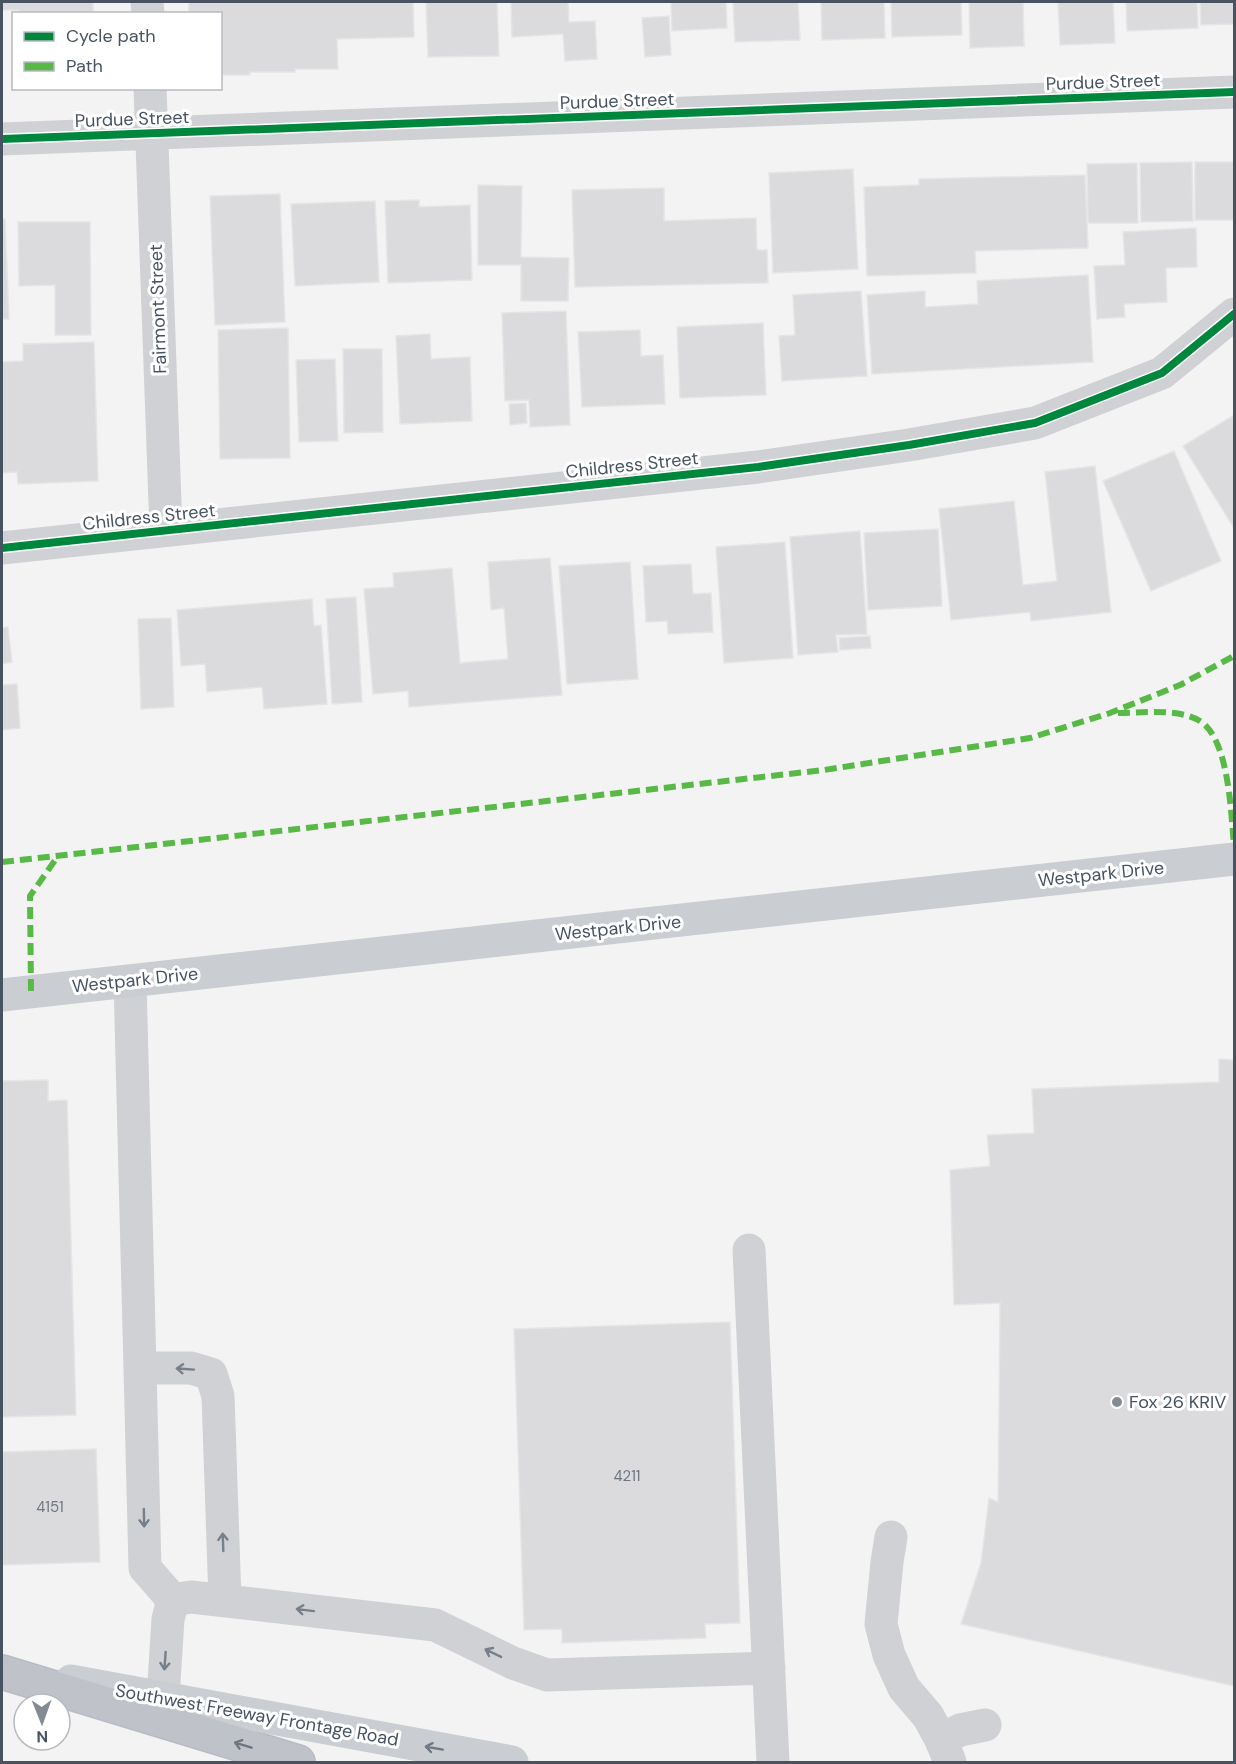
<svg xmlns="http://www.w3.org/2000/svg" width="1236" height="1764" font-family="'DM Sans',sans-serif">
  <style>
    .building { fill: #dbdbdd; stroke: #e5e5e6; stroke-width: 1.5 }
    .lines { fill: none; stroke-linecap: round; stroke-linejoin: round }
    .highway-casing { stroke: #b8bbc3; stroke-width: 36 }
    .minor { stroke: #cfd1d4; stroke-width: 33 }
    .major { stroke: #caced2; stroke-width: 33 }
    .highway { stroke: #bfc3c9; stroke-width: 33 }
    .quiet { stroke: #58b947; stroke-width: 6; stroke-dasharray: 12 6; stroke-linecap: butt }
    .cycleway-casing { stroke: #fff; stroke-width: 11 }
    .cycleway { stroke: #00873e; stroke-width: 8 }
    .oneway { stroke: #777f8a }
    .oneway2 { stroke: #6c7581 }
    .oneway3 { stroke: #6f7884 }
    .poi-dot { fill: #848b95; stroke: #fff; stroke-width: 2 }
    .labels { text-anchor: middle; stroke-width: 6; stroke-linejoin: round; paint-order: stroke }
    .number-label { font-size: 15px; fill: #6e7682 }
    .street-label { font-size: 18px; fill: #485362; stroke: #fff }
    .poi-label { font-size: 18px; fill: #485362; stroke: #fff; text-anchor: start }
  </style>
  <rect width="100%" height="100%" fill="#f4f3f3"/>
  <path class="building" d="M2 2H93V14H19V10H2Z
    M189 2H413L414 37 337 39 338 69H295V72H250V75H220V14H189Z
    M426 2H497L499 56 428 57Z
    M511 2H568L569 22 595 21 597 59 565 61 563 34 512 37Z
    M671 2H726L727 28 672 31Z
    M733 2H798L800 40 735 42Z
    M821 2H884L885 38 822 40Z
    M891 2H961L962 35 892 37Z
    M969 2H1023L1024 46 970 48Z
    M1058 2H1113L1115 43 1060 45Z
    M1126 2H1197L1198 28 1127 31Z
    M1200 2H1234V24L1201 25Z
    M669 16 671 55 645 57 642 18Z
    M1192 162 1193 221 1141 222 1140 163Z
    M1195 162H1234V220H1195Z
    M1137 163 1138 223H1088L1087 164Z
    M853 169 858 269 773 273 769 173Z
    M1085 175 1088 248 975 251 976 273 867 276 864 187 919 185V179Z
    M478 185 522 186 521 257 569 258 568 301H521V265H478Z
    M664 188V221L756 218 757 250H767L768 283 575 287 572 190Z
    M280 194 285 322 215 325 210 196Z
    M419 200V207L470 205 472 280 388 283 385 201Z
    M375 201 379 282 295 286 291 204Z
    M2 219H5L9 319H2Z
    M18 222H90L91 335H55V285L19 286Z
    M1196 228 1197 267 1166 268 1167 302 1124 304 1125 317 1097 319 1094 266 1125 265 1123 232Z
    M1088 275 1093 362 872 374 867 295 925 291V307L978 304 977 281Z
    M861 291 867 376 782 381 779 336 795 335 793 295Z
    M566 311 570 425 530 427 529 400 505 401 502 313Z
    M763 323 766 395 680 398 677 327Z
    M288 328 290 458 220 459 218 330Z
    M640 330 641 356 663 355 665 404 582 407 578 332Z
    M430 334 431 359 470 357 472 421 400 424 396 336Z
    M94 342 98 481 18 484 17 472 2 473V362L23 361V344Z
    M343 349H382L383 432 344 433Z
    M335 359 338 441 299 442 296 360Z
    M526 403 527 423 510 425 509 404Z
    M1234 415V528L1183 446Z
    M1174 451 1221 561 1151 591 1103 481Z
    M1095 466 1111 612 1031 621 1030 612 951 620 939 509 1014 501 1023 585 1057 581 1045 472Z
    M938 529 942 606 868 610 864 533Z
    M860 531 867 634 836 635 838 652 798 655 790 537Z
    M785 542 793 658 724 663 716 547Z
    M550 558 562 695 409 707 408 691 373 694 364 589 394 587 393 573 452 568 460 663 508 659 504 608 491 610 488 562Z
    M630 562 638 679 567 684 559 566Z
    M691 564 693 594 711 593 713 632 668 634 667 621 646 622 643 566Z
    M356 597 362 702 332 704 326 599Z
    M312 599 314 626 321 625 327 704 264 709 262 687 207 692 205 664 181 666 177 610Z
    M171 618 174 707 141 709 138 619Z
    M8 627 12 662 2 664V628Z
    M870 636 871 648 840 650 839 638Z
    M17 684 20 728 2 730V685Z
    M1219 1059 1234 1060V1686L961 1624 981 1563 989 1498 998 1502 1000 1303 954 1305 950 1170 990 1166 987 1135 1034 1133 1032 1089 1219 1082Z
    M48 1080V1101L67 1100 76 1415 2 1417V1081Z
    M730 1322 740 1623 705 1624 706 1638 562 1643V1629L524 1630 514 1329Z
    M96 1449 100 1562 2 1565V1452Z"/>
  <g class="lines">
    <g class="highway-casing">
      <path id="highway" d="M2 1672 298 1762"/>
    </g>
    <path class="minor" d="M147 2 148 14
      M150 88 166 530
      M2 139 1234 92
      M2 548 758 467 909 445 1035 423 1162 373 1234 314
      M130 981 140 1368
      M749 1250 773 1762
      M891 1537 887 1562 881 1624 889 1655 904 1688 928 1716 941 1740 950 1762
      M173 1600 145 1568 140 1368H191L211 1374 218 1396 225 1600
      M163 1698 168 1619 173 1600 191 1597 435 1625 513 1663 547 1675 769 1668
      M941 1740 960 1730 985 1725"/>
    <path class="major" d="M2 995 1234 859
      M71 1681 512 1762"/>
    <use href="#highway" class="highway"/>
    <path class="quiet" d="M1118 713C1142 713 1179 708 1200 721 1229 739 1231 813 1234 846
      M2 862 824 770 1030 738 1110 713 1180 685 1234 656
      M31 991 30 896 58 856"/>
    <g class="cycleway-casing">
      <path id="cycleway" d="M2 139 1234 92
        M2 548 758 467 909 445 1035 423 1162 373 1234 314"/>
    </g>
    <use href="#cycleway" class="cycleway"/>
  </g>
  <defs><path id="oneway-shaft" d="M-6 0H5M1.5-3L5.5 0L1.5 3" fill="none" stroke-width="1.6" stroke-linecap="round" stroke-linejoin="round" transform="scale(1.5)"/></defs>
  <g class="oneway">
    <use href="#oneway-shaft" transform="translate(185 1369) rotate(-176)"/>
    <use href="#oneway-shaft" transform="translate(144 1518) rotate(89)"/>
    <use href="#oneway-shaft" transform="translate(223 1542) rotate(-92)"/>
    <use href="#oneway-shaft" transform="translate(305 1610) rotate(-173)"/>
    <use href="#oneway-shaft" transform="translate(493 1653) rotate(-154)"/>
    <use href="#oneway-shaft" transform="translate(165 1661) rotate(94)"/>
  </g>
  <use class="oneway2" href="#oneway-shaft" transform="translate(243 1745) rotate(-163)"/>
  <use class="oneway3" href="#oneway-shaft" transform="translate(434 1748) rotate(-170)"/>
  <circle class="poi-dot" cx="1117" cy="1402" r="6"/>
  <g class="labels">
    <g class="number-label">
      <text x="627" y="1481">4211</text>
      <text x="50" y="1512">4151</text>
    </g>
    <g class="street-label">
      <text transform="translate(1103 82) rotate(-2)" y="6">Purdue Street</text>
      <text transform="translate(617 101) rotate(-2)" y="6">Purdue Street</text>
      <text transform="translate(132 119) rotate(-2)" y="6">Purdue Street</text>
      <text transform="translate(158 309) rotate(-92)" y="6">Fairmont Street</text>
      <text transform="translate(632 465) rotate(-6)" y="6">Childress Street</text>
      <text transform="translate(149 517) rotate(-6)" y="6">Childress Street</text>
      <text transform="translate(1101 874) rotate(-6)" y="6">Westpark Drive</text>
      <text transform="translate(618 928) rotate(-6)" y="6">Westpark Drive</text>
      <text transform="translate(135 980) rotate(-6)" y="6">Westpark Drive</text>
      <text transform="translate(257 1715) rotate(10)" y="6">Southwest Freeway Frontage Road</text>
    </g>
    <g class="poi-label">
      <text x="1129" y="1408">Fox 26 KRIV</text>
    </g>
  </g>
  <rect width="1236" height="1764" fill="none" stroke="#485362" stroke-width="6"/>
  <rect x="12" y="12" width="210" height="78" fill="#ffffff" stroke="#b6bac0" stroke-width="1.5"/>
  <rect x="24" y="32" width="30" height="9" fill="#00873e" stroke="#b6bac0" stroke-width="1.5"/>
  <text x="66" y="42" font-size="18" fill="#485362">Cycle path</text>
  <rect x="24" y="62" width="30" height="9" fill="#58b947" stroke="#b6bac0" stroke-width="1.5"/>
  <text x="66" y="72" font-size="18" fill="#485362">Path</text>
  <g transform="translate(42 1722) rotate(179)"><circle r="28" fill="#ffffff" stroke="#b6bac0" stroke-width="1.5"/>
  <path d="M0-4.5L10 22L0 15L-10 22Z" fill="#848b95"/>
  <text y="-9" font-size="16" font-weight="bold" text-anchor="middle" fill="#485362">N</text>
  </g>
</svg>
